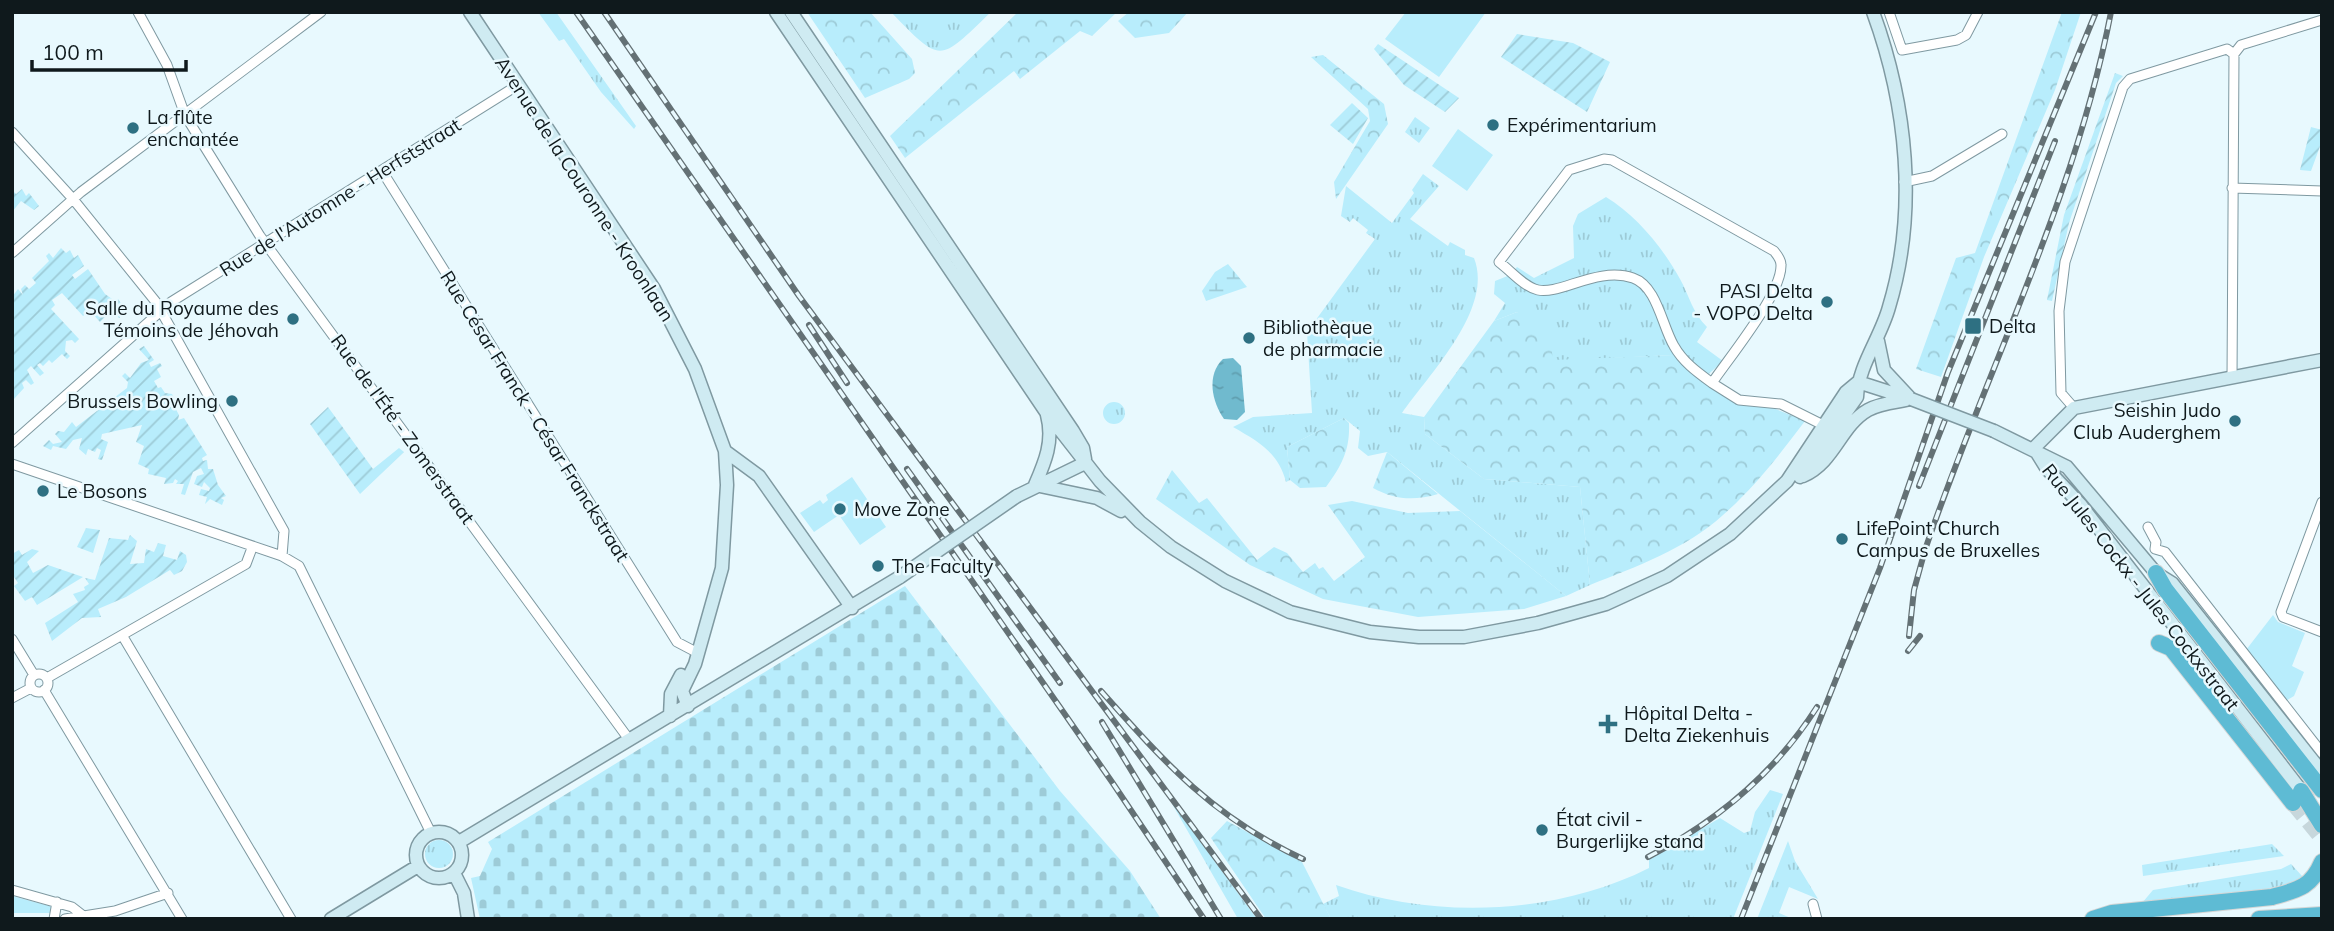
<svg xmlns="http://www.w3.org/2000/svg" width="2334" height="931" font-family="Mulish,sans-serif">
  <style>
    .grass { fill: url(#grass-tufts) }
    .forest { fill: url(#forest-crowns) }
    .wetland { fill: url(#wetland-marsh) }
    .cemetery { fill: url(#cemetery-stones) }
    .park { fill: #b8edfc }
    .garden { fill: url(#garden-furrows) }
    .water { fill: url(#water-ripples) }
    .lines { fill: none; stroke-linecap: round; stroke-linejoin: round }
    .highway-tunnel { stroke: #c7d7dc; stroke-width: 16; stroke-dasharray: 16 8; stroke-linecap: butt }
    .street-casing { stroke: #7f99a1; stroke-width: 11 }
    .secondary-casing { stroke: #7f99a1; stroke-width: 15 }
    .highway-casing { stroke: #d4d6d6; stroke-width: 18 }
    .street { stroke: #fff; stroke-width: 9 }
    .secondary { stroke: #cfebf2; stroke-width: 12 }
    .highway { stroke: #5ebbd4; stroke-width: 16 }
    .rail-casing { stroke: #647175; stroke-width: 6 }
    .rail { stroke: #e8f9fe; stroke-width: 3.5; stroke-dasharray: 10; stroke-linecap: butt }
    .secondary-bridge-casing { stroke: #7f99a1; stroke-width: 15; stroke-linecap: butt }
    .secondary-bridge { stroke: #cfebf2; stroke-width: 12 }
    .poi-dot { fill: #2e7082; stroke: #e8f9fe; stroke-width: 2.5 }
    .labels { text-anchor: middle; stroke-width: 5; stroke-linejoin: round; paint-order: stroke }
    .poi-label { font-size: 19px; fill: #0f191c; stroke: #e8f9fe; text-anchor: start }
    .street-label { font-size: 19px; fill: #0f191c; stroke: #e8f9fe }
  </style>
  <defs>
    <pattern id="grass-tufts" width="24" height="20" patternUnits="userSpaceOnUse" patternTransform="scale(1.75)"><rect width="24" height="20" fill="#b8edfc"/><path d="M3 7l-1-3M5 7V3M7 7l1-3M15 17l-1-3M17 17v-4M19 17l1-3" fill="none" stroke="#9dcbd7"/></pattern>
    <pattern id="forest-crowns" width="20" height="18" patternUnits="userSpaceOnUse" patternTransform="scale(1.75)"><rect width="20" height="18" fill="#b8edfc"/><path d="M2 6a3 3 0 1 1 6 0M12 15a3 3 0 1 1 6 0" fill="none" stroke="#9dcbd7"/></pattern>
    <pattern id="wetland-marsh" width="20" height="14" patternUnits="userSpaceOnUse" patternTransform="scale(1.75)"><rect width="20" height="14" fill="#b8edfc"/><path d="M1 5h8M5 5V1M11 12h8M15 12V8" fill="none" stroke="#9dcbd7"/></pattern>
    <pattern id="cemetery-stones" width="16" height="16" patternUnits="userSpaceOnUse" patternTransform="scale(1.75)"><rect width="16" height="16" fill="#b8edfc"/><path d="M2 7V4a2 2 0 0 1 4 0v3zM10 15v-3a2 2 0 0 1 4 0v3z" fill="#9dcbd7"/></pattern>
    <pattern id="garden-furrows" width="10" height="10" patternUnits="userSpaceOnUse" patternTransform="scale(1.75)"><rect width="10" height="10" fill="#b8edfc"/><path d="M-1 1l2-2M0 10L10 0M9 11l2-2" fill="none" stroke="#9dcbd7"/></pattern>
    <pattern id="water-ripples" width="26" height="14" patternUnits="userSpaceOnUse" patternTransform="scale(1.75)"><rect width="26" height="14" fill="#70bace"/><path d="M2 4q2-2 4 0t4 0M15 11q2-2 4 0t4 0" fill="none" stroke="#609fb0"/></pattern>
  </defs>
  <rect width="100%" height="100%" fill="#e8f9fe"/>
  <path class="grass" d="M538 12H556L636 126 634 129 601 92 564 39 559 41Z
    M891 12H991C939 62 942 65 891 12Z
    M1415 117 1430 128 1419 143 1405 132Z
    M1423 174 1439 186 1410 219 1448 246 1450 242 1465 250V255L1474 258C1494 308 1430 373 1402 413L1424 417 1425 434 1484 479 1580 487 1590 585 1566 596 1387 452 1368 456 1358 448 1360 431 1344 418 1287 447 1290 480 1286 482C1278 452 1259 442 1233 427L1253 417 1312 413 1307 332 1375 239 1366 233 1368 230 1353 218 1350 222 1341 216 1346 186 1392 223 1414 193 1412 190Z
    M1606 197C1636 215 1663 248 1680 279 1689 295 1693 314 1707 327L1697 342 1723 361 1701 381 1673 355 1552 361 1517 312 1494 321 1505 303 1494 294 1495 281 1510 275 1517 267 1534 278 1574 258 1573 226 1578 214Z
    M1103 413a11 11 0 1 1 22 0a11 11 0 1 1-22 0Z
    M1770 790 1783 794 1733 919H1331L1323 904 1339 896 1336 885C1434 920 1556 915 1649 868V859L1720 818 1744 833 1750 831 1755 812Z
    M1171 802 1257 919H1238Z
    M425 854a14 14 0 1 1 28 0a14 14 0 1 1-28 0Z
    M1788 841 1795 861 1818 899 1789 887 1779 913 1793 919H1757Z
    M2272 844 2284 856 2143 876 2142 865Z
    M2291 864 2303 877 2282 888 2142 903 2153 890 2281 869Z"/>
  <path class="forest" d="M807 12H870L912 59 915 73 909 79 865 98Z
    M1018 12H1117L1092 36 1080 31 1020 79 1014 71 905 158 890 136Z
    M1129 12H1188L1169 33 1135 38 1118 21Z
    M2062 12H2081L2055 90 1984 257 1941 377 1916 369 1956 258 1975 253Z
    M1323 55 1384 104 1388 124 1336 199 1334 182 1370 121 1368 109 1311 57Z
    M1517 312 1550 338 1553 360 1673 355 1701 381 1737 404 1768 406 1805 421C1780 454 1755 487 1723 515 1686 549 1635 567 1590 585L1580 487 1484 479 1425 434 1424 417 1494 321Z
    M1344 418 1349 423C1350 450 1342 465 1326 487L1300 488 1290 480 1287 447Z
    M1387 452 1438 494C1414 501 1395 500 1373 488Z
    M1172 470 1199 503 1207 498 1257 560 1274 547 1287 553 1303 572 1315 563 1319 569 1323 567 1334 581 1365 557 1328 505 1352 501 1408 513 1460 511 1566 596 1524 609 1418 617 1323 599 1250 565 1156 499Z
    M1227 821 1302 862 1331 919H1266L1211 838Z"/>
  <path class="wetland" d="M1228 264 1247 287 1206 301 1202 291 1215 272Z"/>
  <path class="cemetery" d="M905 586 1060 791 1130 871 1161 919H480L471 878 480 876 492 849 488 842Z"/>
  <path class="park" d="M1406 12H1486L1439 77 1385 39Z
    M1458 129 1493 155 1467 191 1432 166Z
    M852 477 886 527 860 545 839 515 814 532 800 513 820 500 823 504 828 500 826 495Z
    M2273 615 2278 622 2305 633 2292 666 2304 672 2294 696 2284 702 2246 650Z
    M12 896 53 907 51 913H12Z"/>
  <path class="garden" d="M1517 34 1573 43 1610 62 1587 112 1501 57Z
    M1378 44 1459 98 1445 112 1404 85 1374 49Z
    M2115 73 2123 76 2116 83 2069 223 2052 301 2047 300 2064 215Z
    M1352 103 1368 118 1353 144 1330 125Z
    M2311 127 2322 130V141L2311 171 2300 170Z
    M22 189 26 196 29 193 39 206 34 210 21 201 12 212V190L16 194Z
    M61 248 66 253 70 250 74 258 78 255 84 266 72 275 75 279 88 269 105 294 115 301 118 299 123 306 120 309 124 314 119 318 112 310 100 322 90 311 83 316 62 293 52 300 55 305 51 309 79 339 75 343 72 340 66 341 65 351 70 356 67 359 62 354 52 363 49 360 43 366 40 363 37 365 44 373 40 376 31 366 27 370 34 383 31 385 26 380 22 383 24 388 14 399 12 297 18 289 23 295 21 289 25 285 29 289 36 283 32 278 49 261 46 256 49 253 53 258Z
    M144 346 154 360 149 363 151 367 160 363 162 366 157 369 161 377 154 381 158 388 161 387 165 393 172 394 174 398 171 400 179 415 178 420 184 418 207 455 202 458 203 461 207 460 208 469H213L218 485 226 496 221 498 224 500 222 505 210 499 205 504 207 497 199 495 201 489 209 491 210 488 204 482 202 487 194 484 197 476 204 474 201 468 193 472 185 495 181 494 184 484H176L178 481 175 479 173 483 164 484 166 478 148 474 149 469 138 464 144 446 136 442 142 425 102 434 101 439 108 442 102 460 98 459 101 450 97 448 95 452 88 449 86 455 79 449 82 438 73 440 66 449 53 446 51 450 43 446 49 440 53 444 62 442 55 434 58 431 64 432 72 422 76 427 127 388 128 382 122 376 125 373 130 378 141 363 149 360 139 349Z
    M328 407 373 469 399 448 404 452 360 494 310 424Z
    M86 528 100 530 93 553 77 547Z
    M130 535 137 541 130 564 144 563 146 549 154 552 158 543 166 545 163 556 177 560 180 551 186 555 187 562 182 571 174 575 170 570 126 597 98 609 101 617 82 618 52 641 45 623 78 602 73 594 85 590 84 587 89 584 85 578 95 580 109 538 128 540Z
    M32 549 39 551 27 562 33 573 48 565 83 577 37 605 32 597 25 601 14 586 18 583 12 574V554L19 550 22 555Z"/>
  <path class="water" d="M1223 359 1233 358 1241 366 1245 412 1237 420 1224 419C1212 402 1206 375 1223 359Z"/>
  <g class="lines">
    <path class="highway-tunnel" d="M2293 803 2322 838"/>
    <g class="street-casing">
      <path id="street" d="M138 12 167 65 185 115 260 236 628 738
        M1889 12 1902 50 1957 40 1966 35 1978 12
        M2234 54 2241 45 2322 20
        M12 132 73 199 156 302 284 531 282 556
        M1604 159 1612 160 1774 251C1777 255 1781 259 1781 265 1782 294 1728 359 1712 383 1697 372 1683 362 1674 346 1662 326 1657 286 1633 278 1598 266 1560 295 1538 290 1524 287 1510 270 1499 262L1569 170Z
        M382 171 677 642 696 652
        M1904 182 1932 176 2002 134
        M2232 188 2322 191
        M12 253 81 192 321 12
        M2232 378 2234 54
        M1712 383 1739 400 1781 404 1827 427
        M2074 408 2061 393 2059 311 2065 262 2123 87 2130 79 2227 49 2234 54
        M12 443 171 302 518 85
        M12 464 282 556 299 566 431 833
        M2322 502 2281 612 2283 617 2322 632
        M2148 527 2156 542 2155 549
        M2155 549 2165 552 2322 753
        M122 635 291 919
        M12 639 34 675
        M30 683a9 9 0 1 1 18 0a9 9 0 1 1-18 0Z
        M47 678 246 564 252 548
        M44 690 182 919
        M12 698 31 688
        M12 890 72 907 81 914
        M1813 904 1817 919
        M54 919 57 902
        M65 919 115 911 168 893"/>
    </g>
    <g class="secondary-casing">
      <path id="secondary" d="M470 12 654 289 695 369 725 451 727 485 722 568 695 664 682 691 688 706
        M776 12 1046 412 1100 481 1140 522 1171 547 1225 581 1290 612 1370 632 1419 637H1464L1538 623 1606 604 1667 576 1730 534 1787 481 1846 392 1858 382
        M791 12 1073 431 1083 448 1085 459
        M1878 341 1884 370 1911 399
        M1858 382 1911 399
        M1994 431 2067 467 2156 573 2172 583 2322 772
        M2034 448 2047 469 2080 504 2307 798
        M2034 448 2074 408 2322 360
        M725 451 759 476 852 608
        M1803 476C1835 462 1840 426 1868 410 1880 403 1898 402 1911 399
        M1800 477 1857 397C1858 366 1881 337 1889 307 1918 211 1907 105 1873 12
        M1035 485 1097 498 1121 511
        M1035 485C1045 462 1054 441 1047 415
        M1017 496 1085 463
        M670 716 671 694 681 675
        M416 855a23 23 0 1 1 46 0a23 23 0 1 1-46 0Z
        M459 842 900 577
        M454 873 464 893 468 919
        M331 919 418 866"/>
    </g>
    <g class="highway-casing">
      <path id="highway" d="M2156 573 2165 589 2322 790
        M2159 643 2171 648 2293 803
        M2301 791 2322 825
        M2093 919 2112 913 2272 897C2297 890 2311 888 2322 862
        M2259 919 2322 915"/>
    </g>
    <use href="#street" class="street"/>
    <use href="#secondary" class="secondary"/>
    <use href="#highway" class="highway"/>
    <g class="rail-casing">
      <path id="rail" d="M576 12 1112 782 1204 919
        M604 12 799 296 1261 919
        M809 325 847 383
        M907 469 1060 683
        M1919 486 2055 141
        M1909 636 1914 590 1925 550C1986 370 2075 200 2111 12
        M1908 651 1920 636
        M1101 691C1166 764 1213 817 1303 859
        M1102 722 1221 919
        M1648 857C1718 821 1775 773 1817 707
        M1741 919 1880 568 1948 372 2096 12"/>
    </g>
    <use href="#rail" class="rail"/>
    <g class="secondary-bridge-casing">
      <path id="secondary-bridge" d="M1911 399 1994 431
        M900 577 1017 496"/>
    </g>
    <use href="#secondary-bridge" class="secondary-bridge"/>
  </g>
  <g class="poi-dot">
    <circle cx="1493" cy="125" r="7"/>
    <circle cx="133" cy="128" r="7"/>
    <circle cx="1827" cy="302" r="7"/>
    <circle cx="293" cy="319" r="7"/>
    <rect x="1964" y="317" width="18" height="18" rx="3.5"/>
    <circle cx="1249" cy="338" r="7"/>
    <circle cx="232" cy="401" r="7"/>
    <circle cx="2235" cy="421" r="7"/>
    <circle cx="43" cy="491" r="7"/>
    <circle cx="840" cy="509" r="7"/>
    <circle cx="1842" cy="539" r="7"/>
    <circle cx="878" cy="566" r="7"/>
    <path d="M1604.5 713.5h7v7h7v7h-7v7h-7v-7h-7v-7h7z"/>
    <circle cx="1542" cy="830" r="7"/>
  </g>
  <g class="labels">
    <g class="poi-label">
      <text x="147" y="124">La flûte<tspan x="147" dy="22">enchantée</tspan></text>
      <text x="1507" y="132">Expérimentarium</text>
      <text x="1813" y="298" text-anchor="end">PASI Delta<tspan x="1813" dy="22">- VOPO Delta</tspan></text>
      <text x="279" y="315" text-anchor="end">Salle du Royaume des<tspan x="279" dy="22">Témoins de Jéhovah</tspan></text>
      <text x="1989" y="333">Delta</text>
      <text x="1263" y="334">Bibliothèque<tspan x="1263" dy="22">de pharmacie</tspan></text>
      <text x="218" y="408" text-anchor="end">Brussels Bowling</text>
      <text x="2221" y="417" text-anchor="end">Seishin Judo<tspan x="2221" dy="22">Club Auderghem</tspan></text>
      <text x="57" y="498">Le Bosons</text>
      <text x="854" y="516">Move Zone</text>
      <text x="1856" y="535">LifePoint Church<tspan x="1856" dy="22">Campus de Bruxelles</tspan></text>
      <text x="892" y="573">The Faculty</text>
      <text x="1624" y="720">Hôpital Delta -<tspan x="1624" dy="22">Delta Ziekenhuis</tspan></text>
      <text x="1556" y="826">État civil -<tspan x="1556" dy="22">Burgerlijke stand</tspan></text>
    </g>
    <g class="street-label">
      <text transform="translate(585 189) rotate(57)" y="7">Avenue de la Couronne - Kroonlaan</text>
      <text transform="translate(340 197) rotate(-32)" y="7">Rue de l'Automne - Herfststraat</text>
      <text transform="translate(535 416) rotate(58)" y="7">Rue César Franck - César Franckstraat</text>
      <text transform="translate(403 429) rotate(54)" y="7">Rue de l'Été - Zomerstraat</text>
      <text transform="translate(2141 587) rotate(52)" y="7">Rue Jules Cockx - Jules Cockxstraat</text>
    </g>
  </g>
  <rect width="2334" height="931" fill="none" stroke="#0f191c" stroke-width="28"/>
  <path d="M32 60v10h154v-10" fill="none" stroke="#0f191c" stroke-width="3.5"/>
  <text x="42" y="60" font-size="21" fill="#0f191c" stroke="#e8f9fe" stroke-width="5" paint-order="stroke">100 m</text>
</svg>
